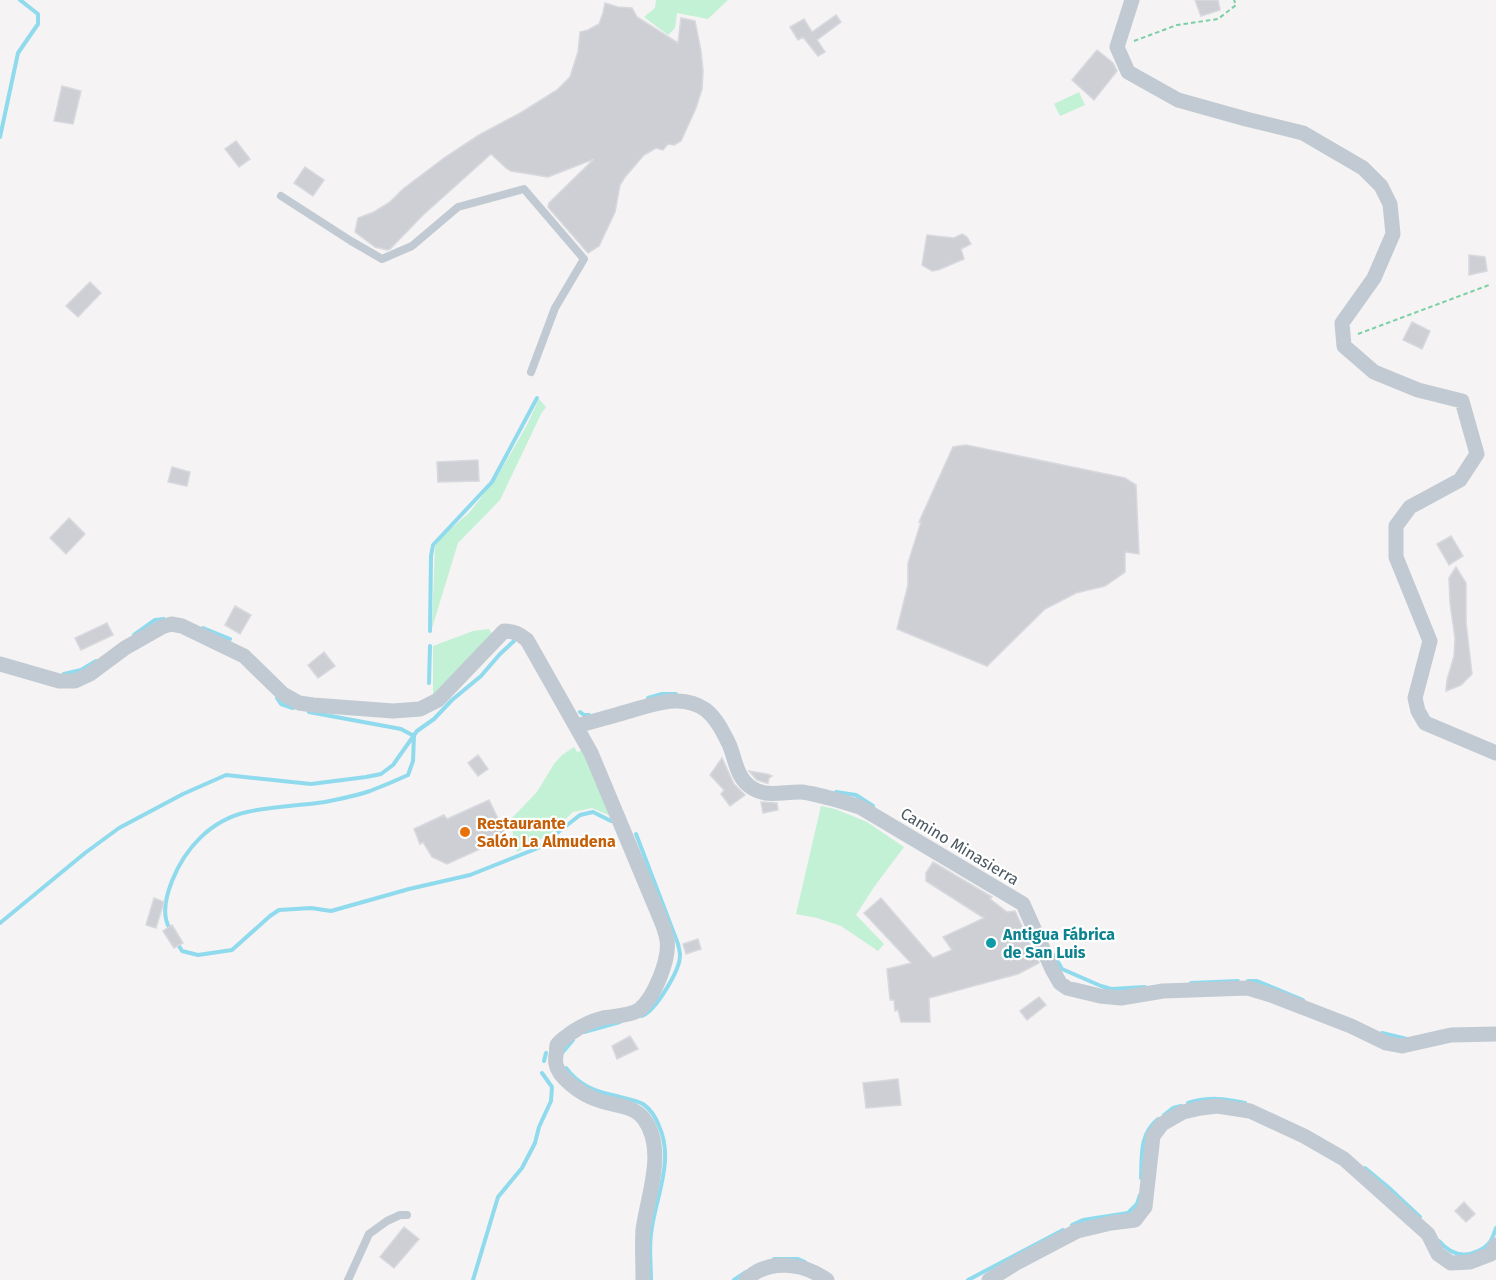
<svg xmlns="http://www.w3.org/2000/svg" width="1496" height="1280" font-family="'Fira Sans',sans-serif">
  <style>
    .green { fill: #c3f1d5 }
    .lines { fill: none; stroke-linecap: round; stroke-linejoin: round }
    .stream { stroke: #90daee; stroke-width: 4 }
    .building { fill: #cdcfd5; stroke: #d7d9de; stroke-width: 1.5 }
    .path { stroke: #7ad0a6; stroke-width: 2; stroke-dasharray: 4.5 3; stroke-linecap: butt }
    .service { stroke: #c1cad2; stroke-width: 8 }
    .minor { stroke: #c1cad2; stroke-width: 15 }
    .food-dot { fill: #e8710a; stroke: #fff; stroke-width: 2 }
    .culture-dot { fill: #0f9aa8; stroke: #fff; stroke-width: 2 }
    .labels { text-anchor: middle; stroke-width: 4.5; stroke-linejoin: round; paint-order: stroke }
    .food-label { font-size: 16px; font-weight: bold; fill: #c56008; stroke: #fff; text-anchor: start }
    .street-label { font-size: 16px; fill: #4a5661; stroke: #fff }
    .culture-label { font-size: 16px; font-weight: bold; fill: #0d838f; stroke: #fff; text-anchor: start }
  </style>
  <rect width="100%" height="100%" fill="#f5f3f3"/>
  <path class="green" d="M656 0H728L708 19 677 13 675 28 668 35 644 17 655 8Z
    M1079 92 1085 105 1060 116 1054 104Z
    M539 399 546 407 541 414 500 500 458 543 432 628 435 546 447 532 469 513 497 477 527 425Z
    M489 629 492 634 433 695V646L473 631Z
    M574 747 577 752 583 750 613 817 592 808 573 812 550 834 517 852 510 820 537 792 554 764 562 755Z
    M821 806 835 809 867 822 904 847 874 887 856 915 884 944 878 951 841 926 817 918 796 914Z"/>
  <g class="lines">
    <path class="stream" d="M0 137 18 53 38 24V14L20 0
      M203 628 230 639
      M430 631 431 556 433 545 492 482 537 398
      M134 635 155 620 164 619
      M64 674 81 670 96 661
      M429 683 430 646
      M277 698 281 704 293 708
      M648 698 662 694H676
      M580 712 584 715H589
      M836 792 856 795 873 806
      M636 834 678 944C678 944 680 953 680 954 681 969 656 1010 642 1016
      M0 923 85 853 119 828 183 794 226 775 311 784 366 777 381 774 393 765 417 731 434 719 452 700 481 676 500 654 514 641
      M170 929C161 915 166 896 172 881 185 848 211 820 247 812 272 806 299 806 325 802 339 799 356 796 370 791 383 786 395 781 408 775L413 761 414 736 401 729 309 712
      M176 941 182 951 198 955 232 950 270 916 279 910 311 908 331 911 409 889 470 875 538 848 580 815 593 812 611 821
      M1054 955 1062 969 1101 986 1111 989 1145 987
      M1248 981H1257L1303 1000
      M1191 983 1238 981
      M584 1032 620 1022
      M1382 1033 1407 1039
      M562 1053 573 1040
      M544 1061 546 1053
      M566 1068C578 1084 593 1091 612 1095 623 1098 633 1099 643 1104 650 1109 656 1118 659 1126 675 1161 655 1198 651 1234 649 1249 651 1265 651 1280
      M1188 1103C1208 1097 1225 1098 1245 1103
      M1164 1115 1173 1108 1181 1106
      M1365 1168 1388 1187 1420 1217
      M1141 1178C1142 1157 1139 1134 1158 1119
      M1072 1225 1083 1220 1128 1213 1137 1204 1140 1195
      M1439 1241C1450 1254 1463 1258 1478 1251 1483 1249 1487 1246 1490 1242 1493 1238 1494 1233 1496 1228
      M774 1259H798L805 1262
      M473 1280 498 1197 522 1168 535 1143 539 1127 551 1101 552 1087 542 1073
      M734 1280 746 1272
      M968 1280 1063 1230"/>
  </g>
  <path class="building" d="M1195 0H1218L1220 10 1201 16Z
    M605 3 618 7 632 8 637 17 678 43 681 18 695 21 701 51 703 71 702 89 696 108 681 141 674 145 668 144 663 150 656 148 644 155 625 177 620 185 615 212 599 246 588 253 548 207 549 203 594 159 548 177 511 171 506 168 491 154 423 215 390 249 387 250 375 247 355 232 358 218 374 212 390 202 403 189 444 158 479 135 522 112 557 90 570 77 578 52 580 32 588 30 599 24 603 13Z
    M836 15 841 22 817 40 825 52 818 56 803 37 798 40 790 27 804 19 812 32Z
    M1097 50 1113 63 1117 71 1094 100 1072 80Z
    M62 86 81 91 73 124 54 121Z
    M236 141 250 159 239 167 225 149Z
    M305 167 324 180 313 196 294 183Z
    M962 234 967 237 971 244 961 249 964 259 938 270 932 271 922 265 927 235 954 238Z
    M1469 255 1485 257 1487 271 1469 275Z
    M90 282 101 293 78 317 66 306Z
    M1412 322 1430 331 1422 349 1403 340Z
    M966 445 1125 478 1136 485 1139 554 1125 552V572L1105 586 1076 593 1045 609 987 666 897 629 908 585V563L921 522H919L953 447Z
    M478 460 479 481 438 482 437 462Z
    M172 467 190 472 187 486 168 482Z
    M69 518 85 534 66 554 50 538Z
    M1451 536 1463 556 1449 565 1437 544Z
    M1456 567 1466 583V622L1472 674 1461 685 1446 691 1447 680 1454 656 1455 638 1450 603 1449 578Z
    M235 606 251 615 240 634 225 625Z
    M107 623 113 635 81 650 75 638Z
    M324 652 335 666 318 678 308 665Z
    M478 755 488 769 478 776 468 763Z
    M722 758 734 784 745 795 730 806 721 794 724 790 710 775Z
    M749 771 767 774 772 776 769 778 768 783H766L757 780Z
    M489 800 507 837 447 864 432 857 423 842 420 844 414 829 444 815 447 819Z
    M761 802 777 803 778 810 763 813Z
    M933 862 992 897 990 899 1007 912 1015 911 1039 963 1018 974 929 998 930 1022H901L898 1010 895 1011 894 1000H890L887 969 911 963 864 913 881 898 933 958 952 950 943 937 984 918 926 881V873Z
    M154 898 164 902 156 928 146 925Z
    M172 925 183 943 174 948 163 931Z
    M698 939 701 949 686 954 683 944Z
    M1039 997 1046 1005 1027 1020 1020 1011Z
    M630 1036 638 1049 617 1059 612 1046Z
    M898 1079 901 1105 866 1108 863 1083Z
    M1464 1202 1475 1214 1466 1222 1455 1211Z
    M404 1227 419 1239 394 1268 380 1257Z"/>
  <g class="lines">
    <path class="path" d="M1134 41 1177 25 1218 19 1236 5 1234 0
      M1358 334 1489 285"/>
    <path class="service" d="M281 196 351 241 382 259 412 246 458 207 524 189 584 259 555 308 531 372
      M348 1280 369 1234 387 1221 400 1215H407"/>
    <path class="minor" d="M1132 0 1117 47 1128 72 1178 100 1246 119 1303 133 1363 168 1381 186 1390 204 1393 234 1374 278 1342 323 1344 346 1374 372 1418 390 1462 401 1477 454 1460 480 1410 507 1396 526V557L1430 641 1415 698 1418 711 1425 723 1496 753
      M0 664 59 681H75L90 674 125 648 162 627 171 624 182 626 244 656 283 694 299 703 313 705 393 711 420 709 438 700 504 631C515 631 519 634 527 640L591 753 660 918C663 925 666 933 667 940 670 959 654 998 639 1010 629 1016 614 1016 603 1018 591 1021 581 1026 571 1033 567 1036 559 1041 557 1045 556 1048 557 1051 556 1055 556 1055 555 1063 556 1064 558 1078 582 1094 595 1099 611 1106 633 1104 644 1119 667 1150 647 1197 643 1230 642 1246 643 1264 643 1280
      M577 726C593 721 610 717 626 712 652 705 682 692 706 710 717 719 723 732 729 744 736 760 736 778 752 788 768 798 785 791 802 792 822 795 841 801 860 807L1023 904 1052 969 1060 983 1067 988 1100 996 1121 998 1163 991 1248 988 1271 995 1351 1026 1386 1043 1402 1046 1451 1035 1496 1034
      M746 1280C768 1258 804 1263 827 1280
      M989 1280 1018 1262 1077 1231 1111 1223 1135 1220 1145 1207 1153 1136 1162 1124 1183 1112 1201 1108 1217 1106 1250 1111 1304 1136 1344 1159 1428 1234 1438 1254 1451 1263 1470 1262 1491 1254 1496 1245"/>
  </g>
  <circle class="food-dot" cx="465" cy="832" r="6"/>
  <circle class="culture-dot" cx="991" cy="943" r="6"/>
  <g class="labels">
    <g class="food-label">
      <text x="477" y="829">Restaurante<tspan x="477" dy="18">Salón La Almudena</tspan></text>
    </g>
    <g class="street-label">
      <text transform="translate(960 846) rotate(31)" y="6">Camino Minasierra</text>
    </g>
    <g class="culture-label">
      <text x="1003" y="940">Antigua Fábrica<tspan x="1003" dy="18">de San Luis</tspan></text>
    </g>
  </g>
</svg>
